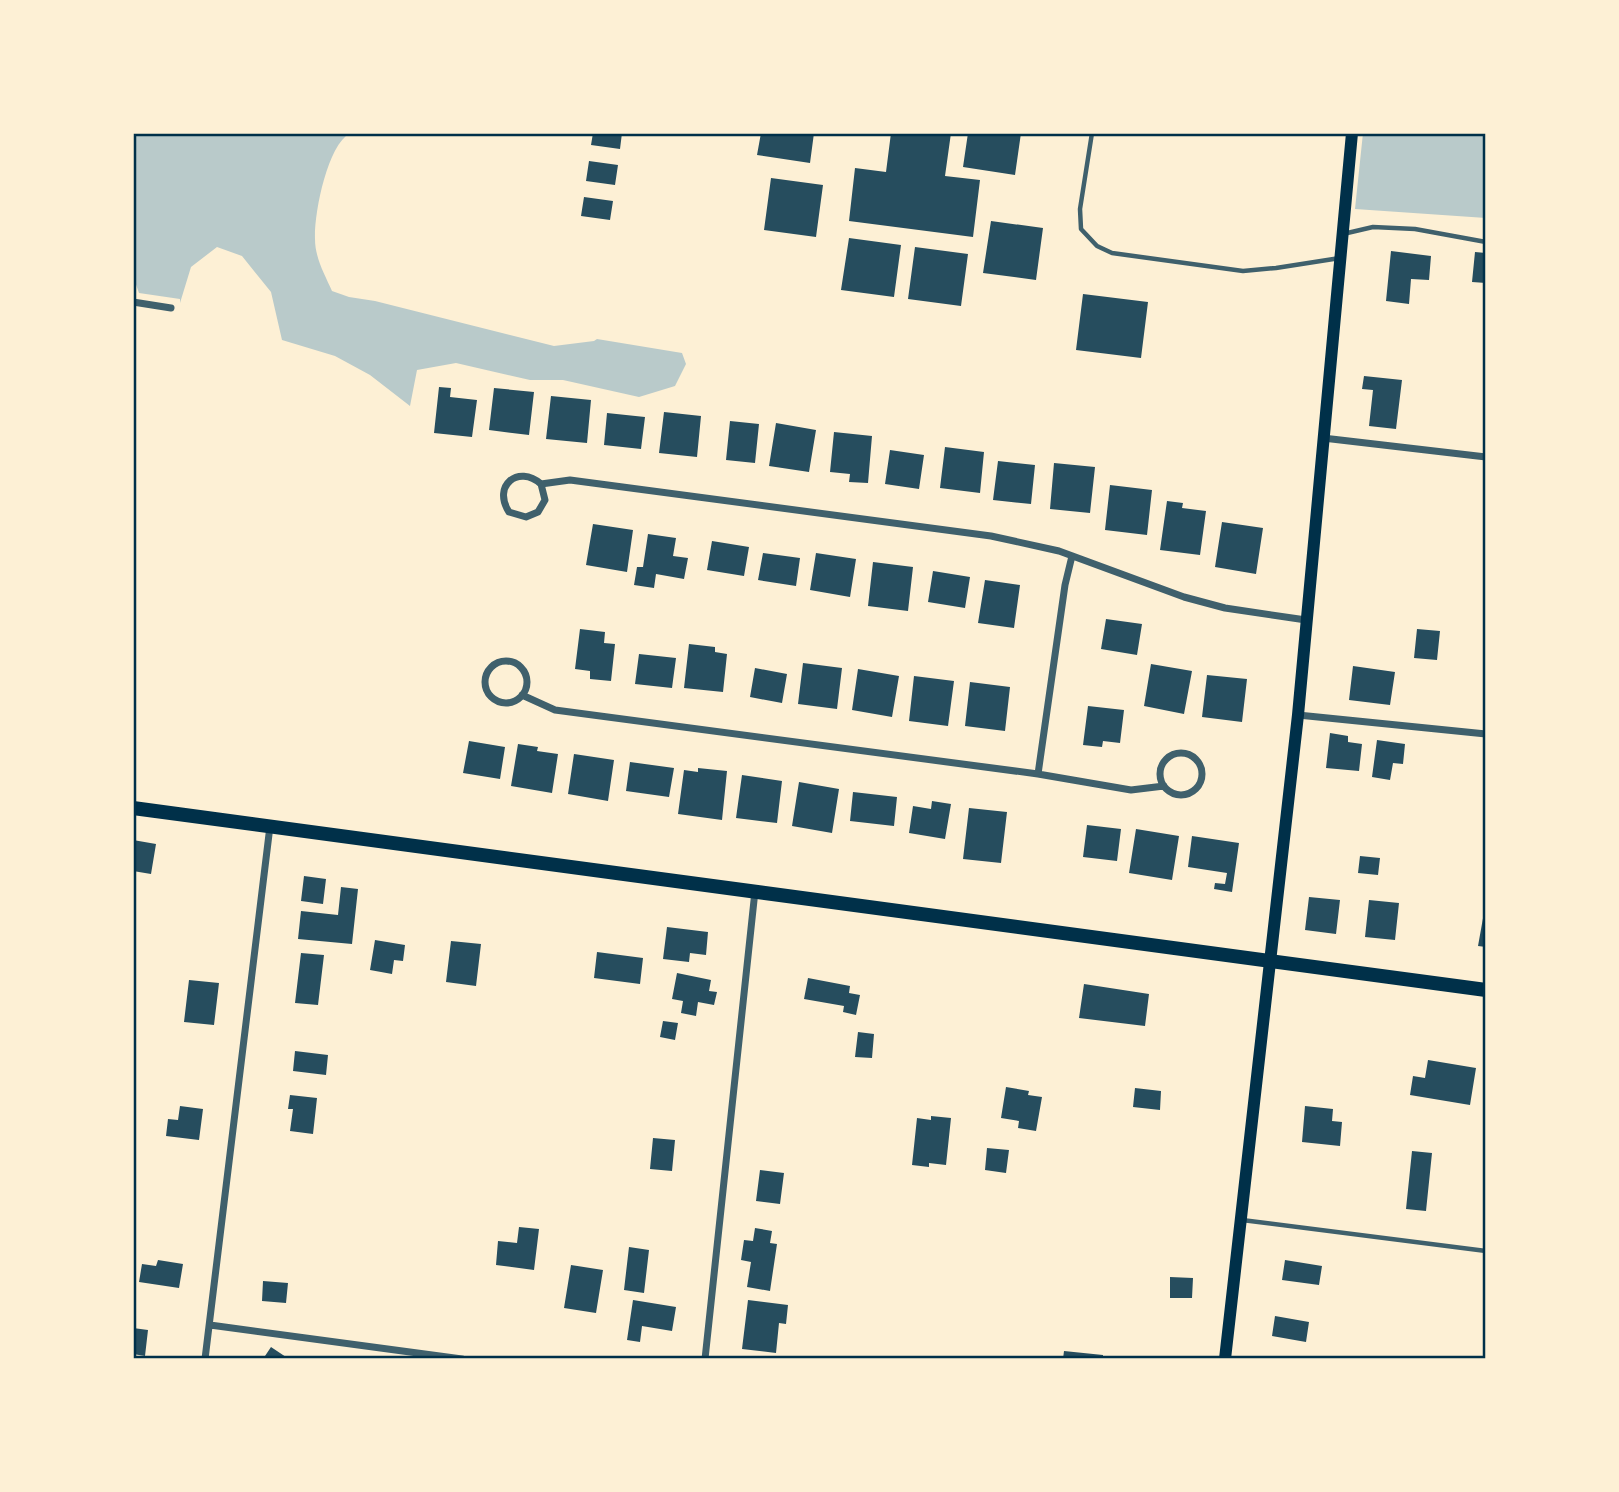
<svg xmlns="http://www.w3.org/2000/svg" width="1619" height="1492" font-family="'Asap Condensed',sans-serif">
  <style>
    .green { fill: #b9caca }
    .building { fill: #264d5e }
    .lines { fill: none; stroke-linecap: round; stroke-linejoin: round }
    .service { stroke: #3f606c; stroke-width: 4.5 }
    .minor { stroke: #3f606c; stroke-width: 7 }
    .secondary { stroke: #003049; stroke-width: 12 }
    .primary { stroke: #003049; stroke-width: 14 }
    .neatline { fill: none; stroke: #003049; stroke-width: 2.5 }
  </style>
  <rect width="100%" height="100%" fill="#fdf0d5"/>
  <path class="green" d="M133 133H350C327 146 314 214 315 239 315 258 325 275 332 291L349 297 375 301 554 346 594 341 597 339 682 353 686 364 675 386 639 397 563 380H530L456 363 417 370 410 406 370 375 335 356 282 340 271 292 242 256 217 247 191 267 180 303V299L139 293 133 276Z
    M1363 133H1486V218L1355 209Z"/>
  <path class="building" d="M593 133H622L620 149 591 145Z
    M761 133H814L810 163 757 155Z
    M891 133H951L945 176 980 180 973 237 849 221 855 168 886 172Z
    M968 133H1021L1015 175 963 167Z
    M589 161 618 165 615 185 586 181Z
    M771 178 823 185 816 237 764 230Z
    M584 197 613 201 610 220 581 216Z
    M991 221 1043 228 1036 280 983 273Z
    M849 238 901 245 894 297 841 290Z
    M915 247 968 254 961 306 908 299Z
    M1391 251 1431 256 1429 280 1411 279 1409 304 1386 301Z
    M1475 252 1486 253V283L1472 282Z
    M1083 294 1148 302 1141 358 1076 350Z
    M1364 376 1402 380 1396 429 1369 426 1373 390 1362 389Z
    M439 387 451 388 450 397 477 400 472 437 434 433Z
    M494 388 534 392 529 435 489 430Z
    M551 396 591 400 587 443 546 439Z
    M664 412 701 416 697 457 659 453Z
    M607 413 645 417 641 449 604 445Z
    M730 421 759 424 755 463 726 460Z
    M776 423 816 430 809 472 769 466Z
    M834 432 872 436 868 483 849 482 850 474 830 472Z
    M945 447 984 452 980 493 940 488Z
    M890 450 924 455 919 489 885 484Z
    M998 461 1035 465 1031 504 993 500Z
    M1054 463 1095 467 1090 513 1050 509Z
    M1110 485 1152 490 1147 535 1105 530Z
    M1167 501 1183 503 1182 508 1206 511 1200 555 1160 550Z
    M1222 522 1263 528 1256 574 1215 567Z
    M593 524 633 530 627 572 586 565Z
    M648 534 676 538 673 556 688 558 684 579 656 574 654 588 634 585 637 567H643Z
    M712 541 749 547 744 576 707 570Z
    M763 553 800 558 796 586 758 580Z
    M816 553 856 559 850 597 810 590Z
    M873 562 913 567 908 611 868 606Z
    M933 571 970 577 965 608 928 602Z
    M985 580 1020 585 1014 628 978 623Z
    M1106 619 1142 624 1137 655 1101 649Z
    M580 629 605 632 604 643 615 644 611 681 590 679V671L575 669Z
    M1417 629 1440 631 1437 660 1414 658Z
    M689 644 715 647V652L727 654 723 692 684 688Z
    M639 654 676 658 672 688 635 684Z
    M803 663 842 668 837 709 798 704Z
    M1151 664 1192 671 1184 714 1144 706Z
    M1353 666 1395 672 1390 705 1349 700Z
    M755 668 787 674 782 703 750 697Z
    M858 669 899 676 892 717 852 710Z
    M1207 675 1247 679 1242 722 1202 717Z
    M914 676 954 681 948 726 909 721Z
    M970 682 1010 687 1005 731 965 726Z
    M1088 706 1124 710 1120 743 1103 741 1102 747 1083 745Z
    M1330 733 1348 736V742L1362 744 1359 771 1326 768Z
    M1377 740 1405 744 1403 764 1393 763 1390 780 1372 777Z
    M469 741 505 747 500 779 463 773Z
    M518 744 538 747 537 751 558 754 552 793 511 786Z
    M574 754 614 760 608 801 568 794Z
    M630 762 674 768 669 797 626 791Z
    M698 768 727 771 722 820 678 814 684 770 698 772Z
    M742 775 782 781 777 823 736 818Z
    M799 782 839 789 832 833 792 826Z
    M853 792 897 797 894 826 850 821Z
    M932 801 951 804 945 839 909 833 913 806 931 809Z
    M969 808 1007 812 1001 863 963 859Z
    M1087 825 1121 829 1117 861 1083 857Z
    M1136 829 1179 836 1172 880 1129 873Z
    M1192 836 1239 843 1232 892 1214 889 1215 883 1225 884 1227 873 1188 867Z
    M133 840 156 844 151 874 133 871Z
    M1360 856 1380 858 1378 875 1358 873Z
    M304 876 326 879 323 904 301 901Z
    M341 887 358 889 352 944 298 939 301 911 338 915Z
    M1309 897 1340 900 1336 934 1305 930Z
    M1369 900 1399 903 1395 940 1365 937Z
    M1485 907H1486V947L1478 946Z
    M667 927 708 932 706 955 690 953 689 962 663 959Z
    M375 940 405 945 403 961 394 960 392 974 370 970Z
    M451 941 481 944 476 986 446 982Z
    M597 952 643 958 640 984 594 978Z
    M301 953 324 955 318 1005 295 1003Z
    M677 973 711 980 709 991 717 992 714 1005 698 1002 696 1016 681 1013 683 1001 672 999Z
    M808 978 850 986 849 993 860 995 856 1015 843 1012 844 1006 804 999Z
    M189 980 219 983 214 1025 184 1022Z
    M1084 984 1149 994 1145 1026 1079 1018Z
    M663 1021 678 1023 675 1040 660 1037Z
    M858 1032 874 1034 872 1058 855 1057Z
    M295 1051 328 1055 326 1075 293 1071Z
    M1428 1060 1476 1068 1470 1105 1410 1095 1413 1076 1425 1078Z
    M1006 1087 1029 1091 1028 1095 1042 1097 1036 1131 1018 1128 1019 1121 1001 1118Z
    M1135 1088 1161 1091 1160 1110 1133 1107Z
    M290 1095 317 1098 313 1134 290 1131 293 1109H288Z
    M180 1106 203 1109 199 1140 166 1136 168 1119 178 1120Z
    M1305 1106 1333 1109 1332 1121 1342 1122 1340 1146 1302 1142Z
    M931 1116 951 1118 946 1165 929 1163V1167L912 1165 917 1118 931 1120Z
    M653 1138 675 1140 672 1171 650 1169Z
    M987 1148 1009 1150 1006 1173 985 1170Z
    M1412 1151 1432 1153 1426 1211 1406 1209Z
    M760 1170 784 1173 780 1204 756 1201Z
    M519 1227 539 1229 534 1270 496 1265 498 1241 517 1243Z
    M755 1228 772 1231 770 1243 777 1244 770 1291 747 1287 751 1262 741 1260 744 1240 753 1241Z
    M629 1247 649 1250 644 1293 624 1290Z
    M158 1260 183 1264 179 1288 139 1282 142 1264 156 1266Z
    M1285 1260 1322 1266 1319 1285 1282 1280Z
    M571 1265 603 1270 596 1313 564 1308Z
    M1170 1277 1193 1278 1192 1298H1170Z
    M263 1281 288 1283 286 1303 262 1301Z
    M633 1300 676 1307 672 1331 642 1326 640 1342 627 1340Z
    M748 1300 788 1305 786 1324 779 1323 776 1353 742 1349Z
    M1275 1316 1309 1322 1306 1342 1272 1336Z
    M133 1328 148 1330 145 1356 133 1354Z
    M271 1347 289 1359H263Z
    M1064 1351 1103 1355V1359H1063Z"/>
  <g class="lines">
    <path class="service" d="M1092 133 1080 209 1081 229 1097 246 1112 253 1243 271 1276 268 1340 258
      M1343 234 1373 227 1415 229 1486 242
      M1242 1220 1486 1251"/>
    <path class="minor" d="M133 302 171 308
      M1323 438 1486 457
      M541 484 545 500 538 512 526 517 509 512C492 486 518 464 541 484L570 480 991 536 1059 551 1184 597 1225 608 1306 620
      M485 682a21 21 0 1 1 42 0a21 21 0 1 1-42 0Z
      M522 695 555 710 1038 774 1131 790 1164 786
      M1298 715 1486 734
      M1160 774a21 21 0 1 1 42 0a21 21 0 1 1-42 0Z
      M1038 774 1065 585 1072 556
      M210 1325 462 1359
      M205 1359 270 826
      M705 1359 755 891"/>
    <path class="secondary" d="M1225 1359 1298 715 1352 133"/>
    <path class="primary" d="M133 808 1486 990"/>
  </g>
  <rect width="1619" height="1492" fill="none" stroke="#fdf0d5" stroke-width="270"/>
  <rect x="135" y="135" width="1349" height="1222" class="neatline"/>
</svg>
